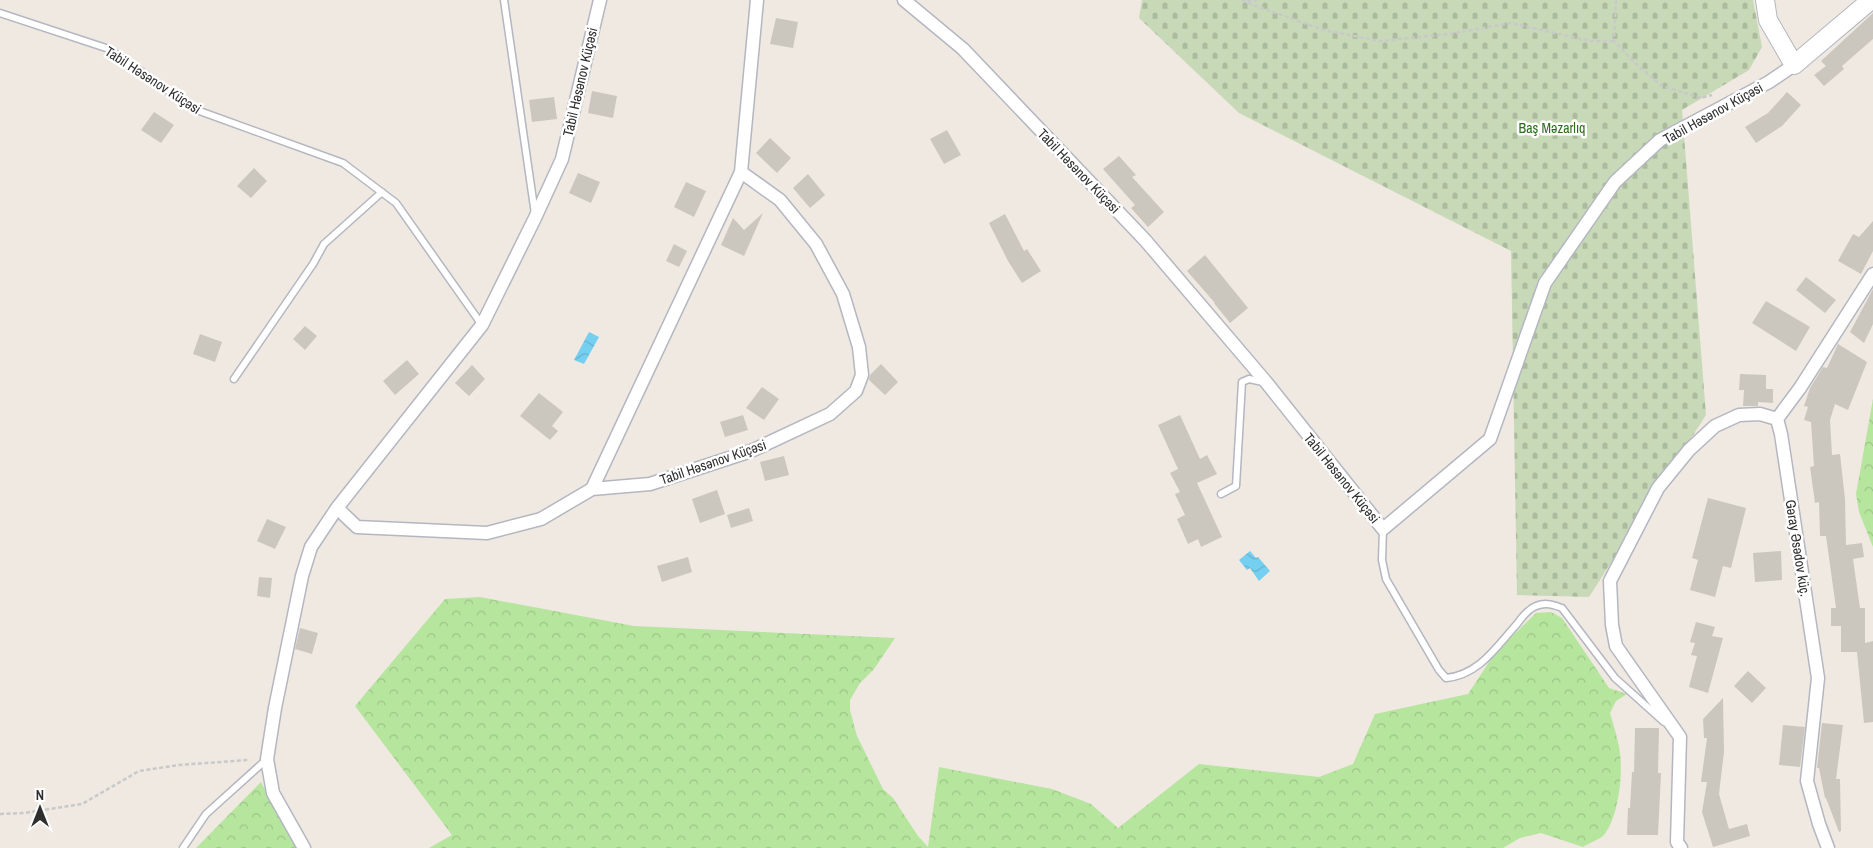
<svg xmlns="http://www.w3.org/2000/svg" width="1873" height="848" font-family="'Archivo Narrow',sans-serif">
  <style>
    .forest { fill: url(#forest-crowns) }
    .cemetery { fill: url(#cemetery-stones) }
    .water { fill: url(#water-waves) }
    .building { fill: #cbc7bf }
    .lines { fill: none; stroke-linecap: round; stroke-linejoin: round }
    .lane-casing { stroke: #b4b7c1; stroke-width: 9 }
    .street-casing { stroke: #b4b7c1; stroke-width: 15 }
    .secondary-casing { stroke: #b4b7c1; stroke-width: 20 }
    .path { stroke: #c9c9c9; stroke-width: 2.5; stroke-dasharray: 4 2.5; stroke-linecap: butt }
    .lane { stroke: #fff; stroke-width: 6 }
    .street { stroke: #fff; stroke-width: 12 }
    .secondary { stroke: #fff; stroke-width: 18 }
    .labels { text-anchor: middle; stroke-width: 5; stroke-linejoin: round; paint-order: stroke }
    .street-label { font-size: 14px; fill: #2e2e2e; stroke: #fff }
    .park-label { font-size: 14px; fill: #2c6e1b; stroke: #fff }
  </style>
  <defs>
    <pattern id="forest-crowns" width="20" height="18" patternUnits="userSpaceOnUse" patternTransform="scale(1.25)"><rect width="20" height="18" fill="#b6e59e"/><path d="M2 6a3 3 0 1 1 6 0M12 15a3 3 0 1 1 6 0" fill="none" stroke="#9dc588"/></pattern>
    <pattern id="cemetery-stones" width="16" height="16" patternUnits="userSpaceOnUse" patternTransform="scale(1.25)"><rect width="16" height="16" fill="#c8d9b8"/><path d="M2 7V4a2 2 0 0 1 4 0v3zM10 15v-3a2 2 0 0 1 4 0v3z" fill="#acbb9e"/></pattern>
    <pattern id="water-waves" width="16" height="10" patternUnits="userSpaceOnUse" patternTransform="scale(1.25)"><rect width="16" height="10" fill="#75cff0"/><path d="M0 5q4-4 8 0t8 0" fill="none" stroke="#66b2ce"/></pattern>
  </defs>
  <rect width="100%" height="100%" fill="#efe9e1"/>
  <path class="forest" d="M1873 399V547L1859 512 1856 494Z
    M480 597 634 626 895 638 874 669 860 683 850 700V710L857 736 883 789 893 798 918 836 928 847 939 767 1052 789 1091 804 1118 828 1199 764 1319 777 1353 764 1375 714 1468 694 1495 653 1536 613 1551 612 1562 618 1609 688 1627 694 1616 701 1610 713C1613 724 1617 736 1619 747 1624 769 1619 819 1603 836 1598 840 1589 843 1583 847L1541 833 1520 838 1503 848H429L452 835 355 706 445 599Z
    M261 782 296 848H196Z"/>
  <path class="cemetery" d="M1142 0H1753L1762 47 1749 70 1682 110 1706 415 1589 597 1517 595 1511 251 1239 113 1139 18Z"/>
  <path class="water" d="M589 332 599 337 584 364 574 360Z
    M1250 551 1256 558 1258 557 1270 571 1259 581 1250 568 1247 570 1239 560Z"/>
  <path class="building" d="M1873 13V39L1842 66 1844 69 1824 86 1814 75 1826 66 1821 61Z
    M776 18 798 22 793 48 770 44Z
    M592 91 617 96 613 118 588 113Z
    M1787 92 1801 105 1782 126 1756 143 1745 127 1768 113Z
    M554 97 557 119 532 122 529 100Z
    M154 112 174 125 161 143 141 130Z
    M947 130 961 155 944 164 930 139Z
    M770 138 791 158 777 173 756 153Z
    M1119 156 1136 175 1132 177 1164 212 1148 227 1131 208 1135 205 1103 169Z
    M254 168 267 181 251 198 237 186Z
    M578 173 600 182 591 203 569 193Z
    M808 174 825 195 810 208 793 188Z
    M686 182 706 191 694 217 674 207Z
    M763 213 744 256 721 245 733 218 744 230Z
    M1005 214 1024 251 1027 249 1041 271 1022 283 1008 261 989 223Z
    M1873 221V251L1861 274 1838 261 1853 234 1859 237Z
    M674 244 687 251 679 267 666 261Z
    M1205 255 1248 308 1230 323 1214 303H1215L1187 271Z
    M1806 277 1836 300 1825 313 1796 290Z
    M1873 289V324L1864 343 1850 332Z
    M1766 301 1810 327 1796 351 1752 323Z
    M305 326 317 336 305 350 293 339Z
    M200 334 222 342 215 362 193 354Z
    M1838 344 1867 362 1848 410 1835 404 1830 420 1832 455 1840 454 1845 499 1846 545 1862 543 1864 557 1853 559 1860 608H1865V643L1873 641V722L1864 723 1857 652H1841V626H1831V608H1836L1826 536H1820L1819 502 1815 503 1810 467 1814 466 1811 422 1804 420 1808 407 1804 406 1810 388 1823 367 1827 368Z
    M407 360 419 374 395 395 383 381Z
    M881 364 898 382 885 395 869 380 870 375Z
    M472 365 485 379 469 396 455 383Z
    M1740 374 1766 375V389H1773V403L1758 402V406H1743L1744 390H1739Z
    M762 387 779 399 764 420 746 408Z
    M539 393 563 412 552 426 558 431 550 440 520 416Z
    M743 415 748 430 725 437 720 422Z
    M1180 415 1200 459 1207 455 1217 474 1197 483 1222 537 1201 547 1198 539 1188 544 1177 519 1185 515 1175 494 1180 492 1170 473 1178 469 1158 425Z
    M784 456 789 475 765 481 760 462Z
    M717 490 725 514 700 523 692 499Z
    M1708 498 1746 508 1731 568 1723 566 1715 597 1690 590 1698 560 1692 558Z
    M749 508 753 521 731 528 727 515Z
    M267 519 286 527 275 549 257 541Z
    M1781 551 1782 580 1755 582 1753 553Z
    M688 557 692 572 662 582 657 566Z
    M259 577 272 578 270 598 257 596Z
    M1696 622 1715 627 1712 636 1723 638 1708 693 1689 687 1697 656 1691 655 1695 643 1690 642Z
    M300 628 318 633 312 654 295 649Z
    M1748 671 1766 688 1752 703 1734 686Z
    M1723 698 1724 752 1719 794 1729 829 1747 824 1750 836 1713 847 1702 812 1707 782H1701L1707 738H1704L1703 719Z
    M1822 723 1843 725 1836 779H1840L1841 831 1839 832 1826 798H1825L1819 768H1817Z
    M1783 725 1805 727 1800 767 1779 765Z
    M1635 728H1659L1658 773H1661L1658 835H1627L1628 808H1630L1632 772H1634Z"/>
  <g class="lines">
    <g class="lane-casing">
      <path id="lane" d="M504 0 535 214
        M0 13 109 49 194 109 343 163 396 203 482 325
        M234 379 313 264 324 244 382 192
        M1221 494 1236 486 1242 382 1249 379 1263 382
        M1383 529 1382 560 1386 579 1439 670 1446 678C1479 675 1496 647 1517 624 1522 617 1528 609 1536 606 1546 602 1554 605 1562 608L1615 678 1664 722
        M183 848 206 814 267 759"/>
    </g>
    <g class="street-casing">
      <path id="street" d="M904 0 963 49 1145 240 1266 382 1383 529 1490 439 1545 283 1615 182 1660 140 1769 82 1794 65
        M592 489 650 484 751 451 830 414 856 391 862 375 859 347 843 294 816 244 780 200 741 172
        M337 508 357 527 487 533 541 519 592 489 741 172 757 0
        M304 848 273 793 267 759 275 708 302 576 311 547 337 508 482 325 535 218 562 159 600 0
        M1681 848 1677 842 1680 737 1616 646 1612 625 1610 581 1658 488 1689 450 1715 426 1739 415 1760 414 1777 419
        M1828 848 1819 824 1807 781 1818 678 1781 434 1777 419 1800 388 1873 274"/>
    </g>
    <g class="secondary-casing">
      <path id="secondary" d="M1765 0 1768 20 1794 65 1871 0"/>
    </g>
    <path class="path" d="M1242 0 1253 5 1324 30 1379 41 1449 34 1511 23 1590 41H1614
      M1616 0 1614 41 1633 61 1662 86 1701 98 1712 95
      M1247 1 1258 0
      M0 814 24 813 82 804 139 771 179 765 248 760"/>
    <use href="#lane" class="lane"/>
    <use href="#street" class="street"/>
    <use href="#secondary" class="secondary"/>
  </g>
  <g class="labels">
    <g class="street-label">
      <text transform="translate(153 80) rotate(33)" y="5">Tabil Həsənov Küçəsi</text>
      <text transform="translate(580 82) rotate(-77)" y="5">Tabil Həsənov Küçəsi</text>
      <text transform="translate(1713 113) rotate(-29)" y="5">Tabil Həsənov Küçəsi</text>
      <text transform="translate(1079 171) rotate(46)" y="5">Tabil Həsənov Küçəsi</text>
      <text transform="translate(713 462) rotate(-19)" y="5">Tabil Həsənov Küçəsi</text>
      <text transform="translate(1342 478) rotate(51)" y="5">Tabil Həsənov Küçəsi</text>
      <text transform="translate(1798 548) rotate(81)" y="5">Gəray Əsədov küç.</text>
    </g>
    <g class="park-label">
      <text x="1552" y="133">Baş Məzarlıq</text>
    </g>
  </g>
  <g transform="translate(40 808)" stroke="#ffffff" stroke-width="4" paint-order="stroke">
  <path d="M0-4L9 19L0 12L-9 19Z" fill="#2e2e2e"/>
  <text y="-8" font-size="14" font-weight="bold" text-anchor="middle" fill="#2e2e2e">N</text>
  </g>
</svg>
